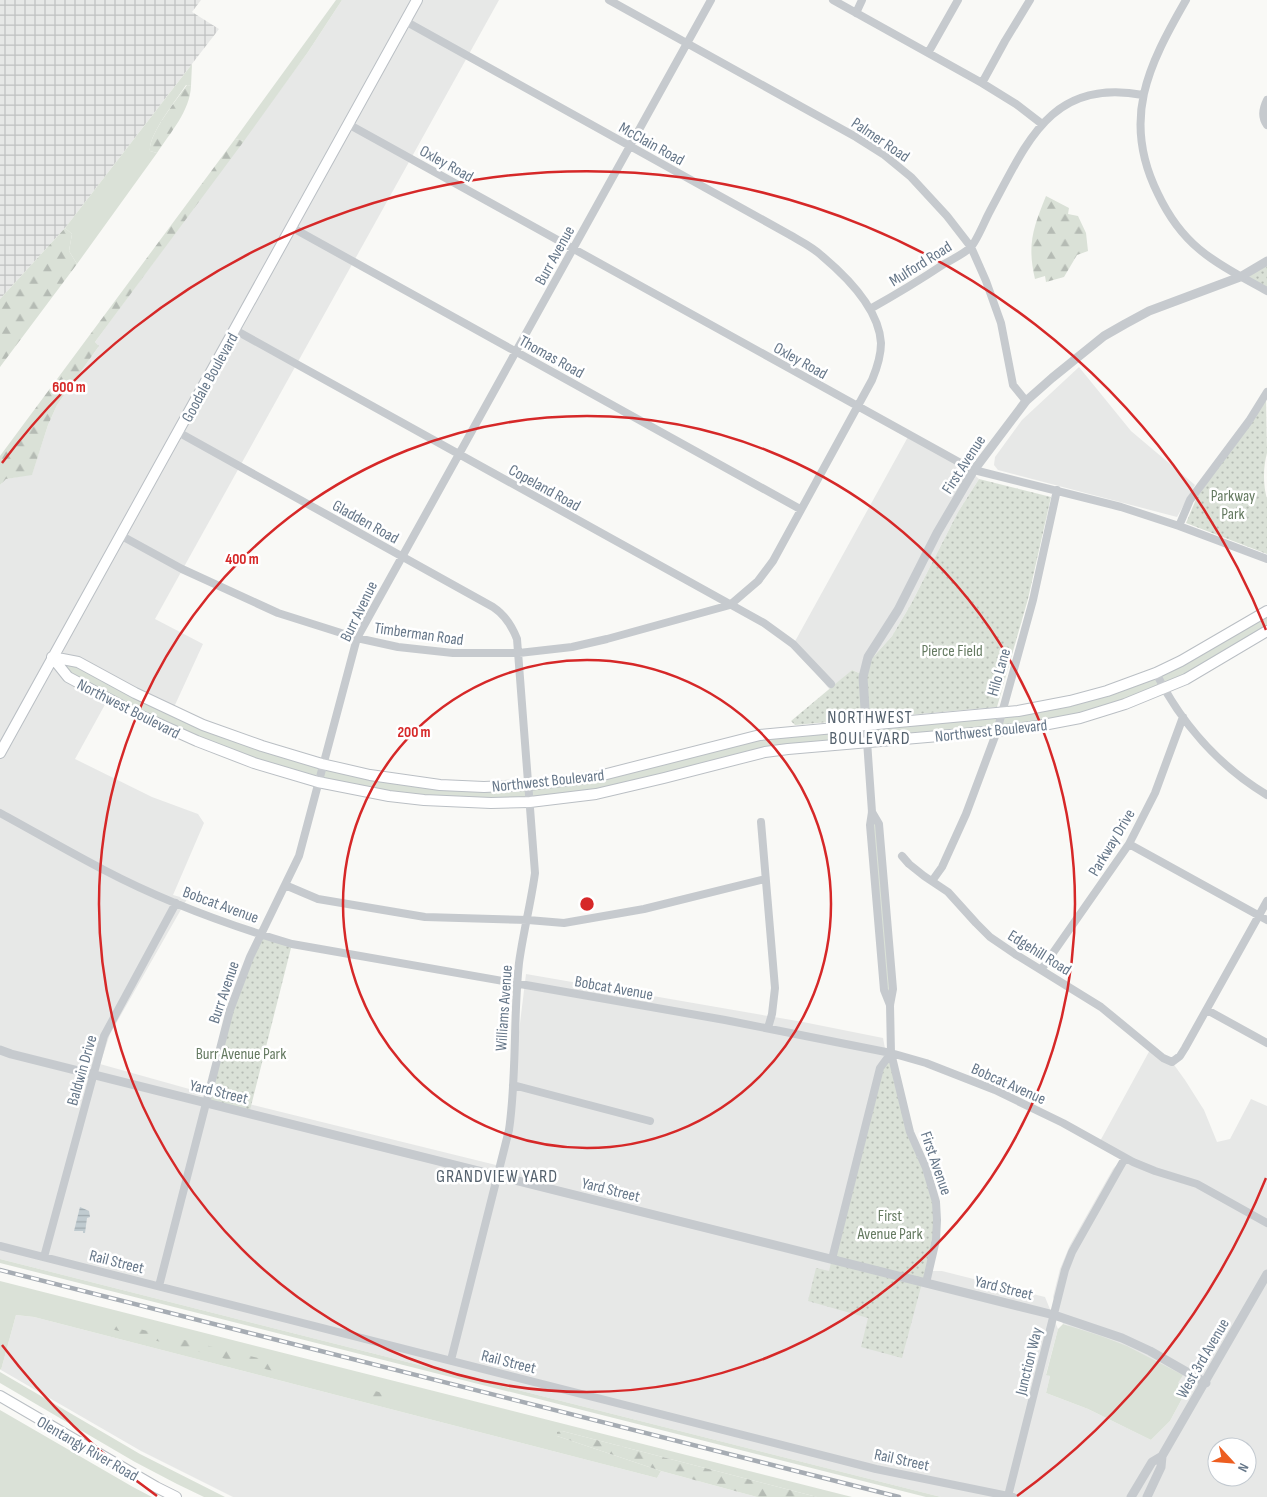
<svg xmlns="http://www.w3.org/2000/svg" width="1267" height="1497" font-family="'Sofia Sans Condensed',sans-serif">
  <style>
    .built { fill: #e7e8e7; fill-rule: evenodd }
    .industrial { fill: url(#industrial-grid) }
    .grass { fill: #dae1d7 }
    .forest { fill: url(#forest-firs) }
    .park { fill: url(#park-dots) }
    .water { fill: url(#water-rules) }
    .lines { fill: none; stroke-linecap: round; stroke-linejoin: round }
    .secondary-casing { stroke: #babfc4; stroke-width: 12 }
    .minor { stroke: #c6cace; stroke-width: 8 }
    .tertiary { stroke: #c6cace; stroke-width: 9 }
    .secondary { stroke: #fff; stroke-width: 10 }
    .rail-casing { stroke: #a6acb3; stroke-width: 4.5 }
    .rail { stroke: #fff; stroke-width: 2.5; stroke-dasharray: 8; stroke-linecap: butt }
    .ring { fill: none; stroke: #d62828; stroke-width: 2.5 }
    .labels { text-anchor: middle; stroke-width: 5; stroke-linejoin: round; paint-order: stroke }
    .street-label { font-size: 16px; fill: #667789; stroke: #fff }
    .park-label { font-size: 16px; fill: #657a61; stroke: #fff }
    .neighbourhood-label { font-size: 18px; letter-spacing: 1px; fill: #54616d; stroke: #fff }
    .centre { fill: #d62828; stroke: #fff; stroke-width: 2.5 }
    .ring-label { font-size: 15px; text-anchor: middle; font-weight: bold; fill: #d62828; stroke: #fff; stroke-width: 5; stroke-linejoin: round; paint-order: stroke }
  </style>
  <defs>
    <pattern id="industrial-grid" width="8" height="8" patternUnits="userSpaceOnUse" patternTransform="scale(1.25)"><rect width="8" height="8" fill="#e7e8e7"/><path d="M0 4h8M4 0v8" fill="none" stroke="#bfc1c1"/></pattern>
    <pattern id="forest-firs" width="22" height="20" patternUnits="userSpaceOnUse" patternTransform="scale(1.25)"><rect width="22" height="20" fill="#dae1d7"/><path d="M5 1l3.5 6h-7zM16 11l3.5 6h-7z" fill="#b5bbb4"/></pattern>
    <pattern id="park-dots" width="8" height="8" patternUnits="userSpaceOnUse" patternTransform="scale(1.25)"><rect width="8" height="8" fill="#dae1d7"/><path d="M2 2h.1M6 6h.1" fill="none" stroke="#b5bbb4" stroke-width="1.8" stroke-linecap="round"/></pattern>
    <pattern id="water-rules" width="6" height="5" patternUnits="userSpaceOnUse" patternTransform="scale(1.25)"><rect width="6" height="5" fill="#c0cbd0"/><path d="M0 2.5h6" fill="none" stroke="#a0aaaf"/></pattern>
  </defs>
  <rect width="100%" height="100%" fill="#f9f9f6"/>
  <path class="built" d="M342 0H499L155 619 203 644 169 718 113 690 75 759 152 797 198 814 204 823 173 895 187 899 110 1034 100 1064 200 1092 500 1166 513 1081 526 974 803 1022 883 1038 927 1271H942L1045 1297 1058 1329 1046 1374 1050 1376 1046 1393 1088 1409 1151 1440 1170 1421 1184 1395 1182 1393 1181 1386 1067 1325 1063 1324 1053 1297 1060 1269 1070 1245 1113 1169 1123 1158 1099 1143 1151 1048 1172 1062 1185 1080 1204 1110 1217 1142 1230 1139 1251 1099 1267 1106V1497H941L0 1259V485L6 479 32 474 48 425 57 405 99 346 95 342 308 52ZM1217 1447H1247V1477H1217Z
    M1079 367 1131 431 1195 485 1177 517 998 470 994 465 995 457 1022 420Z
    M909 435 964 465 979 479 958 512 911 604 892 636 859 673 852 670 830 690 793 645Z
    M16 1315 34 1317 657 1478 661 1471 757 1497H233L141 1451 1 1370Z"/>
  <path class="industrial" d="M0 0H201L192 12 219 29 65 228 0 299Z"/>
  <path class="grass" d="M336 0H342L308 52 244 141 235 139Z
    M192 64 191 86 186 85C177 99 148 135 150 151L157 153 77 264 69 251 72 234 65 228Z
    M1267 611V631L1186 679 1080 718 788 749 563 798 424 800 254 763 68 677 52 657 78 662 158 704 322 764 440 785 595 777 731 743 1018 711 1156 673Z
    M872 812 879 824 893 989 890 1005 884 990Z
    M0 1259 941 1497H926L0 1263Z
    M0 1281 852 1497H817L562 1431 557 1433V1436L661 1471 657 1478 34 1317 16 1315 1 1370 0 1369Z
    M1063 1324 1101 1336 1127 1346 1183 1375 1178 1383 1181 1385 1182 1393 1184 1395 1170 1421 1151 1440 1088 1409 1046 1393 1050 1376 1046 1375 1058 1329Z
    M0 1372 140 1454 225 1497H204L177 1484 135 1462 0 1383Z
    M0 1410 133 1487 152 1497H0Z"/>
  <path class="forest" d="M187 85 191 86C190 111 170 133 157 153L150 151C148 135 177 99 187 85Z
    M235 139 244 141 95 342 99 346 57 405 48 425 32 475 6 479 0 485V456Z
    M1046 196 1069 208 1068 214 1078 216 1086 233 1088 251 1077 255 1064 277 1046 282 1045 276 1035 279C1027 245 1033 228 1046 196Z
    M65 228 72 234 69 251 77 264 0 367V299Z
    M111 1322 282 1364 285 1366V1370L282 1372 269 1370 111 1329 107 1326Z
    M364 1388 390 1395 393 1396 394 1399 390 1401 363 1395 361 1392 362 1389Z
    M562 1431 817 1497H757L661 1471 557 1436V1432Z"/>
  <path class="park" d="M1267 265V289L1246 278Z
    M1266 400 1267 453C1263 467 1263 485 1267 499V554L1186 523 1197 497Z
    M979 479 1051 497 1028 599 997 707 795 725 791 721 852 670 859 673 892 636 911 604 958 512Z
    M261 934 292 944 249 1114 206 1103 221 1042Z
    M891 1053 902 1095 936 1202 932 1258 922 1283 902 1358 861 1347 868 1318 808 1301 816 1268 829 1271 880 1068Z"/>
  <path class="water" d="M80 1207 89 1211 90 1217 87 1218 85 1233H83V1231H74Z"/>
  <g class="lines">
    <g class="secondary-casing">
      <path id="secondary" d="M52 657 68 677 137 714 197 741 254 763 318 782 389 796 424 800 491 803 530 802 596 794 664 778 765 752 788 749 997 731 1038 726 1080 718 1125 704 1186 679 1267 631
        M52 657 78 662 135 693 203 725 262 746 322 764 370 775 440 785 484 787 528 785 595 777 760 735 1018 711 1070 701 1107 691 1156 673 1181 661 1267 611
        M0 753 417 0
        M0 1396 156 1487 176 1497"/>
    </g>
    <path class="minor" d="M609 0 856 137 883 154 911 177 947 216 971 247 986 281 1001 323 1013 385 1026 401
      M833 0 982 83 1016 104 1042 124
      M1186 0C1148 66 1121 120 1158 194 1168 215 1181 234 1199 249 1219 266 1244 278 1267 291
      M856 13 862 0
      M928 53 958 0
      M982 83 1005 41 1030 0
      M1267 100C1263 108 1261 117 1267 125
      M348 124 966 466 974 470 1121 507 1179 526 1267 559
      M291 227 800 509
      M870 309C895 295 920 280 944 264 953 259 963 254 970 248 976 243 985 220 990 211 1027 143 1050 78 1143 95
      M235 330 764 623 793 644 831 684
      M178 432 493 607C505 615 512 626 517 639L535 873C531 903 523 933 519 963 513 1018 517 1075 509 1130L451 1360
      M1179 526 1190 500 1249 421 1267 392
      M120 535 182 569 278 613 357 638 398 647 453 653H519L572 647 607 639 730 605 758 581 773 561 872 380C877 368 881 356 881 343 879 309 847 277 822 256 813 247 800 241 790 235L405 21
      M1156 673C1181 723 1219 766 1267 795
      M867 741 872 812 870 825 884 990 890 1005
      M872 812 879 824 893 989 890 1005 891 1053 910 1132 926 1168 936 1202 937 1220 936 1240 926 1283
      M0 813C35 832 69 852 104 870 163 901 228 925 292 944L725 1020 891 1053 926 1063 995 1090 1063 1123 1133 1162 1155 1171 1197 1184 1267 1223
      M761 822 775 988 772 1014 768 1028
      M1129 844 1267 920
      M902 856 909 864 924 876 948 892 976 923 990 937 1015 954 1101 1007 1163 1058 1172 1062 1180 1056 1185 1048 1267 901
      M932 881 942 867 966 814 997 731 1033 600 1057 490
      M285 885 318 899 425 917 528 920 564 923 644 909 765 879
      M1041 970 1129 844 1155 793 1183 717
      M1207 1010 1267 1043
      M513 1085 650 1121
      M0 1246 876 1469 1013 1497
      M44 1257 104 1036 176 903
      M832 1259 880 1068 891 1053
      M159 1286 230 1010 250 957 299 856 357 638 711 0
      M1008 1496 1065 1270 1072 1252 1125 1158"/>
    <path class="tertiary" d="M867 741 863 677 868 657 898 610 937 533 974 470 1026 401 1052 378 1104 336 1125 324 1149 311 1240 277 1267 261
      M0 1050 11 1054 1054 1315 1122 1338 1150 1351 1206 1383
      M1131 1497 1152 1462 1162 1456
      M1147 1497 1161 1467 1162 1456 1267 1274"/>
    <use href="#secondary" class="secondary"/>
    <g class="rail-casing">
      <path id="rail" d="M0 1270 899 1497"/>
    </g>
    <use href="#rail" class="rail"/>
  </g>
  <g class="ring">
    <circle cx="587" cy="904" r="244"/>
    <circle cx="587" cy="904" r="488"/>
    <path d="M1266 1178A732 732 0 0 1 1017 1496M157 1496A732 732 0 0 1 2 1345M2 463A732 732 0 0 1 1266 630"/>
  </g>
  <g class="labels">
    <g class="street-label">
      <text transform="translate(881 139) rotate(34)" y="6">Palmer Road</text>
      <text transform="translate(652 143) rotate(29)" y="6">McClain Road</text>
      <text transform="translate(447 163) rotate(29)" y="6">Oxley Road</text>
      <text transform="translate(554 255) rotate(-61)" y="6">Burr Avenue</text>
      <text transform="translate(920 263) rotate(-32)" y="6">Mulford Road</text>
      <text transform="translate(552 356) rotate(29)" y="6">Thomas Road</text>
      <text transform="translate(801 360) rotate(29)" y="6">Oxley Road</text>
      <text transform="translate(209 377) rotate(-61)" y="6">Goodale Boulevard</text>
      <text transform="translate(963 464) rotate(-57)" y="6">First Avenue</text>
      <text transform="translate(545 487) rotate(29)" y="6">Copeland Road</text>
      <text transform="translate(366 521) rotate(29)" y="6">Gladden Road</text>
      <text transform="translate(358 611) rotate(-64)" y="6">Burr Avenue</text>
      <text transform="translate(419 633) rotate(8)" y="6">Timberman Road</text>
      <text transform="translate(998 672) rotate(-74)" y="6">Hilo Lane</text>
      <text transform="translate(129 708) rotate(27)" y="6">Northwest Boulevard</text>
      <text transform="translate(991 730) rotate(-6)" y="6">Northwest Boulevard</text>
      <text transform="translate(548 780) rotate(-6)" y="6">Northwest Boulevard</text>
      <text transform="translate(1111 842) rotate(-59)" y="6">Parkway Drive</text>
      <text transform="translate(221 904) rotate(20)" y="6">Bobcat Avenue</text>
      <text transform="translate(1040 952) rotate(32)" y="6">Edgehill Road</text>
      <text transform="translate(614 987) rotate(10)" y="6">Bobcat Avenue</text>
      <text transform="translate(223 992) rotate(-71)" y="6">Burr Avenue</text>
      <text transform="translate(503 1008) rotate(-86)" y="6">Williams Avenue</text>
      <text transform="translate(81 1070) rotate(-74)" y="6">Baldwin Drive</text>
      <text transform="translate(1009 1083) rotate(24)" y="6">Bobcat Avenue</text>
      <text transform="translate(219 1091) rotate(14)" y="6">Yard Street</text>
      <text transform="translate(937 1163) rotate(71)" y="6">First Avenue</text>
      <text transform="translate(611 1189) rotate(14)" y="6">Yard Street</text>
      <text transform="translate(117 1261) rotate(14)" y="6">Rail Street</text>
      <text transform="translate(1004 1287) rotate(14)" y="6">Yard Street</text>
      <text transform="translate(1202 1358) rotate(-60)" y="6">West 3rd Avenue</text>
      <text transform="translate(509 1361) rotate(14)" y="6">Rail Street</text>
      <text transform="translate(1028 1361) rotate(-76)" y="6">Junction Way</text>
      <text transform="translate(88 1448) rotate(30)" y="6">Olentangy River Road</text>
      <text transform="translate(902 1459) rotate(12)" y="6">Rail Street</text>
    </g>
    <g class="park-label">
      <text x="1233" y="501">Parkway<tspan x="1233" dy="18">Park</tspan></text>
      <text x="952" y="656">Pierce Field</text>
      <text x="241" y="1059">Burr Avenue Park</text>
      <text x="890" y="1221">First<tspan x="890" dy="18">Avenue Park</tspan></text>
    </g>
    <g class="neighbourhood-label">
      <text x="870" y="723">NORTHWEST<tspan x="870" dy="21">BOULEVARD</tspan></text>
      <text x="497" y="1182">GRANDVIEW YARD</text>
    </g>
  </g>
  <circle cx="587" cy="904" r="8" class="centre"/>
  <g class="ring-label">
    <text x="69" y="392">600 m</text>
    <text x="242" y="564">400 m</text>
    <text x="414" y="737">200 m</text>
  </g>
  <g transform="translate(1232 1462) rotate(116)"><circle r="24" fill="#ffffff" stroke="#c2c9d0"/>
  <path d="M0-4L9 19L0 12L-9 19Z" fill="#ed5e21"/>
  <text y="-8" font-size="14" font-weight="bold" text-anchor="middle" fill="#667789">N</text>
  </g>
</svg>
